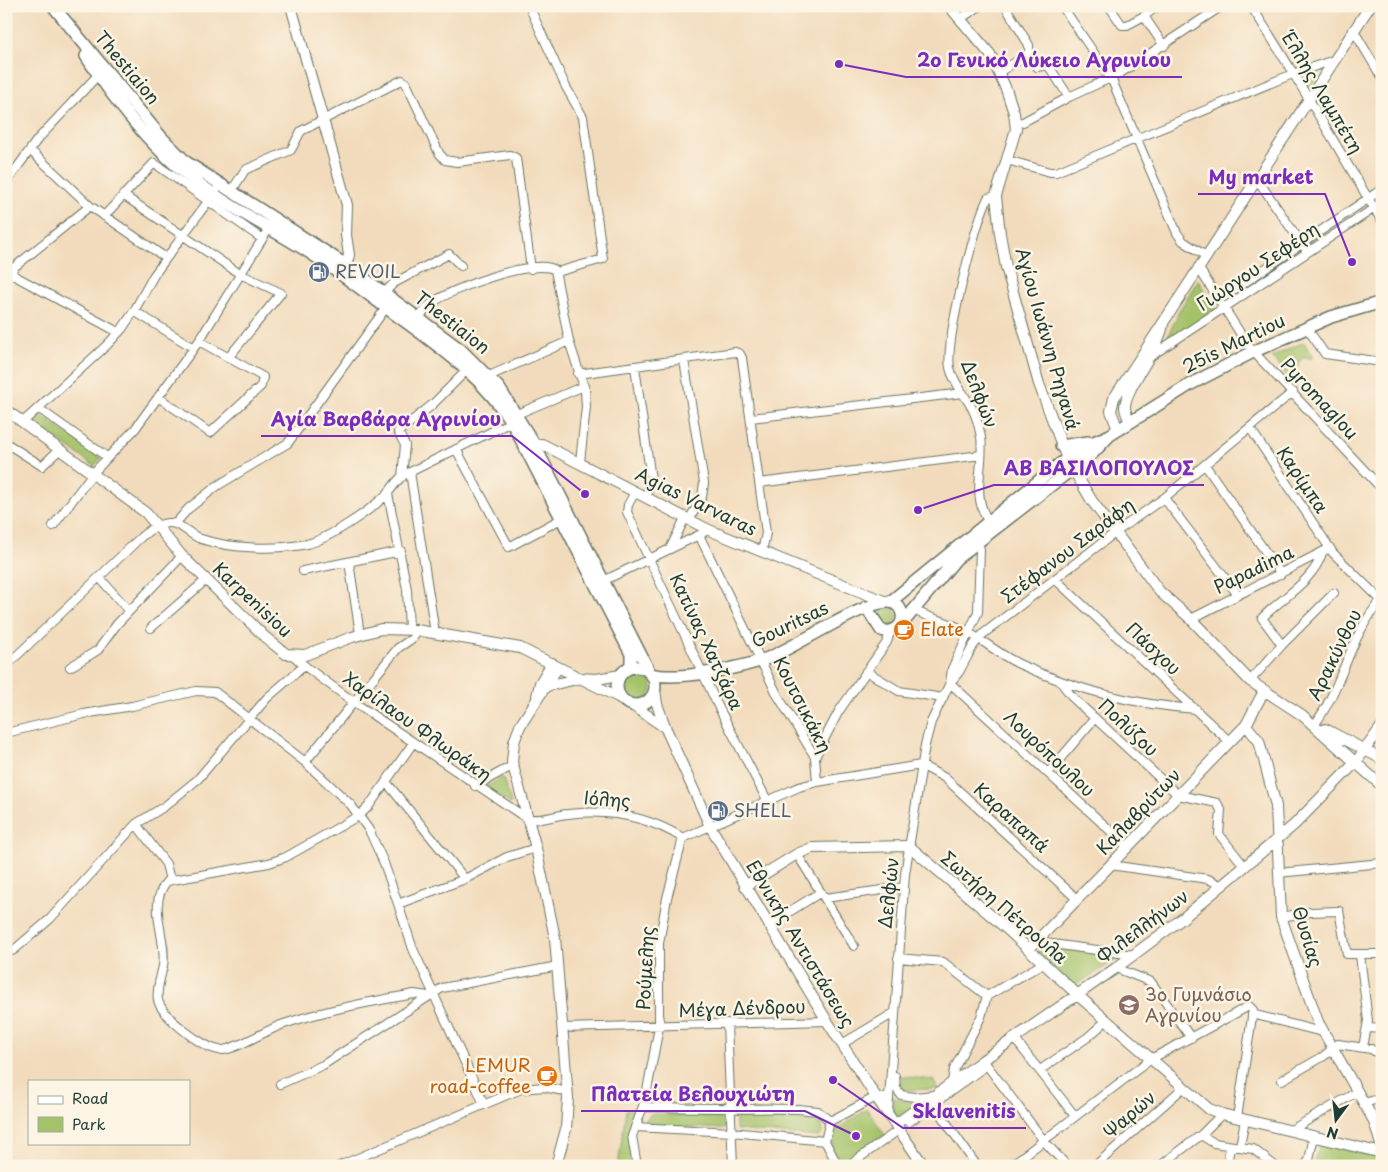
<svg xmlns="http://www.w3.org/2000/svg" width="1388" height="1172" font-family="'Playpen Sans',sans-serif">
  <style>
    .green { fill: #a4c269; stroke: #62804e }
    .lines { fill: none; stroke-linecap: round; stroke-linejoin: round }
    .street-casing { stroke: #697464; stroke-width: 10 }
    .secondary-casing { stroke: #697464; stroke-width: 12 }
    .primary-casing { stroke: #697464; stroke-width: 14 }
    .street { stroke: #fff; stroke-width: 8 }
    .secondary { stroke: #fff; stroke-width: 10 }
    .primary { stroke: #fff; stroke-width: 11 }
    .labels { text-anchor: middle; stroke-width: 5; stroke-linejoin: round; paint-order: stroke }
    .street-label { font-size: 18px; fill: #1f3d34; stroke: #fcf5e5 }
    .service-label { font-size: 18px; fill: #4e5e75; stroke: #fcf5e5; text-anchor: start }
    .food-label { font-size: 18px; fill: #c56008; stroke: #fcf5e5; text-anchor: start }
    .education-label { font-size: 18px; fill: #785e54; stroke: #fcf5e5; text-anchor: start }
    .leader { fill: none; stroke: #7b2cbf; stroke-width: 2 }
    .callout-dot { fill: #7b2cbf; stroke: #fcf5e5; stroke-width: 2 }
    .callout-label { font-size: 19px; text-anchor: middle; font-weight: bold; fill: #7b2cbf; stroke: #fcf5e5; stroke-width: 5; stroke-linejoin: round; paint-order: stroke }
  </style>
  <rect width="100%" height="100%" fill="#fcf5e5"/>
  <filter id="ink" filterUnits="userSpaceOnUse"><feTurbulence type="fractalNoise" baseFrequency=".02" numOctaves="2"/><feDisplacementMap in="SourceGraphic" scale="10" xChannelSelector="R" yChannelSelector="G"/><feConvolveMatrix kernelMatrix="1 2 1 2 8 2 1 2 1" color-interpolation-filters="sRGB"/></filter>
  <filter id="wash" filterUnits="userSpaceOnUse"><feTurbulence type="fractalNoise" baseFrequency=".0096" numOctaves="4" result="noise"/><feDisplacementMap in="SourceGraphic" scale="20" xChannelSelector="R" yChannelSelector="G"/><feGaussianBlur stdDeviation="1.12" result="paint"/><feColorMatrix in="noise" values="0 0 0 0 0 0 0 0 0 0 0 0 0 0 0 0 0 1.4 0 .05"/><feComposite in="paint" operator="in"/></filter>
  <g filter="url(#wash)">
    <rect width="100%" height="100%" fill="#f2dbbc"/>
    <path class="green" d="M1319 74 1309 90 1303 79Z
      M1198 280 1215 310 1164 345 1180 309Z
      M1304 342 1313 358H1302L1290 379 1272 357Z
      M39 414 101 458 94 466 32 421Z
      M879 617a9 9 0 1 1 18 0a9 9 0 1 1-18 0Z
      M620 687a16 16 0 1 1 32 0a16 16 0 1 1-32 0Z
      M503 777 511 803 510 804 485 787Z
      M1040 945 1121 957 1074 986 1039 953Z
      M901 1076 933 1080 938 1089 901 1090Z
      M893 1097 907 1102 928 1100 898 1120 892 1113Z
      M626 1109 638 1110C629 1133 627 1140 633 1166H618Z
      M867 1109 885 1135 839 1165 831 1149 836 1130Z
      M650 1114 725 1117 724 1129 643 1125Z
      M736 1117 815 1122 821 1126 822 1133 819 1137 736 1130Z
      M1320 1143 1378 1157 1381 1166H1319L1314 1161Z"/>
  </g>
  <g filter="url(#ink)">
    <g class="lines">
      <g class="street-casing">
        <path id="street" d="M529 6 566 87 583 117 603 259 557 272
          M1005 6 1029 45V54L1037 67 1046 65 1050 68 1069 97
          M1062 6 1111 78 1177 233 1183 241 1206 256
          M1109 6 1122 25H1127L1144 16 1164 46
          M1251 6C1297 76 1338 150 1382 221
          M1144 16 1158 6
          M960 19 980 6
          M1354 31 1382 78
          M999 72 1029 54
          M1016 123 1023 122 1069 97 1119 74 1222 6
          M30 150 90 206
          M1007 160 1050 172H1056L1295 73 1334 60
          M1257 179 1304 247
          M6 183 37 140 98 75
          M231 192 245 170 291 150 301 131 402 80 406 83 439 153 445 160 457 162 510 155 516 158 531 269
          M123 195 240 274 281 293 228 358
          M104 216 154 163 262 239
          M1198 267 1249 347 1382 489
          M384 293 394 283 449 254 461 266
          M1219 300 1382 189
          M134 311 194 348
          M419 319C422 314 426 307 431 304 449 289 536 257 555 270L569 341 585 390 586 407 580 462
          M1307 328 1325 354 1382 362
          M118 332 13 275 12 269 90 206 166 258
          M1151 356 1382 203
          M684 360 704 483 702 497 689 520
          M635 367 651 479 646 498
          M578 374 735 352 740 354 742 358 766 533 762 552
          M489 376 569 341
          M158 397 210 433 261 386 263 377 199 341
          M38 408 107 457
          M517 414 584 386
          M751 418 963 393
          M23 422 107 345 122 329 134 311 154 275 220 185
          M1250 428 1333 553 1381 600
          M6 443 42 466 60 449
          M456 449 509 547 561 519
          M1205 465 1281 574
          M410 472 435 633
          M402 477 405 445 398 432 432 405 468 369
          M759 483 981 455
          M635 492 628 505 627 512 718 706 766 798 772 801
          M388 494 407 589 409 629
          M1164 498 1238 595
          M989 522C970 495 985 466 981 437 979 427 977 417 972 408 965 395 953 382 950 368 945 341 975 223 988 198L996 196
          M175 524 188 509 217 486 288 443 388 305
          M53 526 93 473 135 429 199 341 271 225
          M699 535 778 696 815 757 817 782
          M670 549 703 533
          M349 562 360 634
          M303 571 401 551
          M99 577 129 611
          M1056 580 1230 742
          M603 581 670 549 685 518
          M914 610C928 618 945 621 960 628 981 638 998 654 1019 664 1074 689 1136 705 1196 709
          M1191 619 1330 548
          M151 628 206 580
          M1282 645 1262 618C1281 598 1314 581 1322 553
          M294 656 306 667 355 703 526 818C540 822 554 815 568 814 609 809 647 816 683 838
          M6 666 141 537C149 530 160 522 171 523 182 524 191 536 201 539 231 549 276 550 307 544 328 539 368 512 384 497 392 490 395 481 404 475L511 422
          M70 667 98 650 117 624 182 556
          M866 671 899 691 943 698
          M1060 681 1073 698 1178 795 1217 803 1221 810 1219 834 1245 867
          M1250 681 1282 645 1334 593
          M950 683 1128 847
          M950 683 952 669 978 612 980 549 976 539
          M1315 724C1344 684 1348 638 1382 599
          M6 733 84 714 132 706 196 691 215 692 305 762 351 805 369 830 384 863 398 904 465 879 507 857 536 848
          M413 743 369 806 360 815 286 857 269 863 167 881C146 906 168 938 163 966 161 976 156 989 158 1000 161 1016 205 1050 221 1050 233 1051 267 1030 281 1025 324 1010 369 1002 414 994L428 996
          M815 757 839 711 887 642 890 632
          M305 762 398 648 413 638 416 630
          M1048 773 1095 718
          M387 783 465 879
          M475 786 512 766
          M683 838 799 787 817 782 921 765 945 778 1077 899
          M797 854 854 946
          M1110 865 1208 879 1222 886
          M1278 873 1382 863
          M170 880 166 864 136 824 165 806 198 779 267 698 304 666
          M825 898 904 887
          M398 904 413 949 484 1104
          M1281 917 1310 912 1339 911 1347 954H1382
          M768 925 821 892
          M1037 942 1134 955
          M6 953 14 950 50 919 136 824
          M1360 955 1368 1021 1363 1047
          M898 958 943 962 987 996 1044 963
          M1116 968 1151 982 1191 1038
          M1252 1014 1322 1032
          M727 1023 733 1166
          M563 1028 827 1021
          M1368 1028 1382 1029
          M1014 1038 1075 1116
          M842 1044 894 1013
          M983 1060 1044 1141 1067 1166
          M1040 1070 1088 1037 1106 1021
          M895 1076 896 1088 901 1095 914 1097 934 1095
          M1282 1080 1324 1056 1338 1044 1371 1049 1382 1056
          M952 1082 954 1069 981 1017 987 996
          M280 1084 323 1065 442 988 558 966
          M1364 1103 1382 1098
          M933 1104 977 1166
          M643 1107 798 1109 818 1111 830 1121
          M888 1113 905 874 925 745 931 722 950 683 959 672 973 646 983 634 1116 532 1164 498 1293 392
          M909 1122 987 1065
          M635 1127 732 1132 825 1141
          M1291 1130 1357 1092
          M1201 1135 1214 1143 1253 1149 1275 1166
          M1240 1146 1245 1120
          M339 1166 521 1089 544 1087 568 1092
          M637 1166 632 1136 645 1101 659 1027V943L667 898 683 838
          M838 1166 825 1141 830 1121 876 1097H889
          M848 1166 900 1129
          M1010 1166 1151 1059 1249 1006 1253 1010 1237 1118
          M1095 1166 1184 1087
          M1160 1166 1201 1135 1222 1114
          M1227 1166 1230 1146
          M1305 1166 1309 1160 1314 1136"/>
      </g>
      <g class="secondary-casing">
        <path id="secondary" d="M291 6 347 205 346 235 349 255 346 265
          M949 6 990 54 1006 89 1014 113 1016 129 996 196 1000 234 1006 267 1039 384 1067 459 1092 501 1160 592 1191 619 1250 681 1302 715 1382 786
          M6 410 146 513 182 556 266 638 286 654 305 655 352 637 381 629 416 630 520 648 622 699
          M1130 422C1128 417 1125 412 1125 407 1125 388 1158 351 1163 325
          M1118 430 1111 411 1114 398 1370 6
          M528 446 542 444 709 530 886 602
          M547 686 581 678 596 679 621 675
          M655 690 657 704 666 729 710 826 827 1021 876 1097 924 1166
          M537 696 540 683 552 663
          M632 705 663 726
          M1246 725 1259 741 1276 806 1281 917 1318 1022 1374 1121 1382 1148
          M1325 729 1382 759
          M745 886 797 854 812 848 909 846 1008 930 1082 999 1209 1109 1222 1114 1382 1153
          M1029 949 1246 725 1264 691
          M896 1124 983 1060 1116 968 1183 918 1294 825 1356 762 1382 726
          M556 1166 566 1129 568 1098 555 938 536 848 512 762 514 742 520 726 558 667"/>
      </g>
      <g class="primary-casing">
        <path id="primary" d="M53 6 162 138 186 162 346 265 461 350 499 388 534 444 650 673
          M86 56C111 95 145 139 180 169 215 198 255 220 294 243 325 261 354 284 384 306 433 342 483 374 515 428L631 654V665L626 670
          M1061 446 1088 442
          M890 602 1057 466 1087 445 1110 435 1191 384 1253 352 1331 317 1382 302
          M902 624 956 559 1093 453 1109 436
          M617 686a19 19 0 1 1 38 0a19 19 0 1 1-38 0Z
          M651 674C677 681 742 668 768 658 796 647 864 601 889 602 893 602 896 604 899 607 908 621 897 635 881 630L866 607"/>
      </g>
      <use href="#street" class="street"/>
      <use href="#secondary" class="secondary"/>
      <use href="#primary" class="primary"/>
    </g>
  </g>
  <defs>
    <g id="fuel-disc" transform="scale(1.125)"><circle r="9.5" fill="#5c6f8a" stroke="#fcf5e5"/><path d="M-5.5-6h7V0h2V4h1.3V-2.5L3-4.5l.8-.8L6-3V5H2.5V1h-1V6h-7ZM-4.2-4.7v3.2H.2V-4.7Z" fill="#fff"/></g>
    <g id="cafe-disc" transform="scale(1.125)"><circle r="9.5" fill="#e8710a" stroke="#fcf5e5"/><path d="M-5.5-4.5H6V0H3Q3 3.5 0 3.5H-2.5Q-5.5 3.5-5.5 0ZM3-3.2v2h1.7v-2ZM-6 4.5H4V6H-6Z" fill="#fff"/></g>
    <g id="school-disc" transform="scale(1.125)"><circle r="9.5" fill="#8d6e63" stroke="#fcf5e5"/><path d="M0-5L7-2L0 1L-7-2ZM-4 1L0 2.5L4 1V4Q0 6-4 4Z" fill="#fff"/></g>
  </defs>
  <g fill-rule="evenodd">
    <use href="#fuel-disc" x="319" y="272"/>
    <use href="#cafe-disc" x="904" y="630"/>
    <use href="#fuel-disc" x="718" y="811"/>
    <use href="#school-disc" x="1129" y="1005"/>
    <use href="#cafe-disc" x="547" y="1076"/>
  </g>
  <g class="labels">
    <g class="street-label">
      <text transform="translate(127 68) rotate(50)" y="6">Thestiaion</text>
      <text transform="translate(1322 93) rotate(59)" y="6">Έλλης Λαμπέτη</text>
      <text transform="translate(1258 267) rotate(-34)" y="6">Γιώργου Σεφέρη</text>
      <text transform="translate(452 323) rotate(38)" y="6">Thestiaion</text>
      <text transform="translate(1047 339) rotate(74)" y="6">Αγίου Ιωάννη Ρηγανά</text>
      <text transform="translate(1234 344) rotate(-26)" y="6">25is Martiou</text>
      <text transform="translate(979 394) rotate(69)" y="6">Δελφών</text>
      <text transform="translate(1319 399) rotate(47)" y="6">Pyromaglou</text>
      <text transform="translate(1302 480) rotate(56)" y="6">Καρίμπα</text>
      <text transform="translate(696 502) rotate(26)" y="6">Agias Varvaras</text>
      <text transform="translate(1068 551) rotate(-37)" y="6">Στέφανου Σαράφη</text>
      <text transform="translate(1254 570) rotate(-26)" y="6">Papadima</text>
      <text transform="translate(252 600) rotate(43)" y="6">Karpenisiou</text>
      <text transform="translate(790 625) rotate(-26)" y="6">Gouritsas</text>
      <text transform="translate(706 642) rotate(65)" y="6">Κατίνας Χατζάρα</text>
      <text transform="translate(1153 649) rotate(43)" y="6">Πάσχου</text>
      <text transform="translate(1335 655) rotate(-64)" y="6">Αρακύνθου</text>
      <text transform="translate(802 705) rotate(63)" y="6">Κουτσικάκη</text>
      <text transform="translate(417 727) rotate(35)" y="6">Χαρίλαου Φλωράκη</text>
      <text transform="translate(1128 728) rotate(43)" y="6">Πολύζου</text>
      <text transform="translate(1049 754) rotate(43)" y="6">Λουρόπουλου</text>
      <text transform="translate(607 800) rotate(4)" y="6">Ιόλης</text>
      <text transform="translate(1139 812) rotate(-46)" y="6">Καλαβρύτων</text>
      <text transform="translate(1011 818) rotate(42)" y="6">Καραπαπά</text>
      <text transform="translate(889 893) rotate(-84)" y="6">Δελφών</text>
      <text transform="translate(1004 908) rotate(41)" y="6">Σωτήρη Πέτρουλα</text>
      <text transform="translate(1143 927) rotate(-37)" y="6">Φιλελλήνων</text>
      <text transform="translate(1307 937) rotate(73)" y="6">Θυσίας</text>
      <text transform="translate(800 944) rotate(59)" y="6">Εθνικής Αντιστάσεως</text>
      <text transform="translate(646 968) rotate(-87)" y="6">Ρούμελης</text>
      <text transform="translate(742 1009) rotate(-2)" y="6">Μέγα Δένδρου</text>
      <text transform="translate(1130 1115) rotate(-41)" y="6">Ψαρών</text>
    </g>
    <g class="service-label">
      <text x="335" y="278">REVOIL</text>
      <text x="734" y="817">SHELL</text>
    </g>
    <g class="food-label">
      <text x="920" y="636">Elate</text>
      <text x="531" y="1072" text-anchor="end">LEMUR<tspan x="531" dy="21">road-coffee</tspan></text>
    </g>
    <g class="education-label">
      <text x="1145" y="1001">3ο Γυμνάσιο<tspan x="1145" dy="21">Αγρινίου</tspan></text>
    </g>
  </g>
  <path class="leader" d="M839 64L906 77H1182M1352 262L1325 194H1198M585 494L512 436H261M918 510L994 485H1204M856 1136L805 1111H581M833 1080L903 1128H1026"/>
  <g class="callout-dot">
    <circle cx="839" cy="64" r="5"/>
    <circle cx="1352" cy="262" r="5"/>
    <circle cx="585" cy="494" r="5"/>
    <circle cx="918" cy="510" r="5"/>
    <circle cx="856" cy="1136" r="5"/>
    <circle cx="833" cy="1080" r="5"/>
  </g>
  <g class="callout-label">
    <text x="1044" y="67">2ο Γενικό Λύκειο Αγρινίου</text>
    <text x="1261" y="184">My market</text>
    <text x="386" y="426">Αγία Βαρβάρα Αγρινίου</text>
    <text x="1099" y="475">ΑΒ ΒΑΣΙΛΟΠΟΥΛΟΣ</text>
    <text x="693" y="1101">Πλατεία Βελουχιώτη</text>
    <text x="964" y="1118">Sklavenitis</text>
  </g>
  <rect width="1388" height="1172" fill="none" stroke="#fcf5e5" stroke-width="25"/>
  <rect x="28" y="1080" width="162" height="65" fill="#fcf5e5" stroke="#a4ab9e"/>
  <rect x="38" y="1096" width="25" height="8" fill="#ffffff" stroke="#a4ab9e"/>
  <text x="72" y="1104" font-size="15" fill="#1f3d34">Road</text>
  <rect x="38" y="1117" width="25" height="15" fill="#a4c269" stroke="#a4ab9e"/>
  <text x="72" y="1130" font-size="15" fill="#1f3d34">Park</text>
  <g transform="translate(1336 1120) rotate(195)" stroke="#fcf5e5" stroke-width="4" paint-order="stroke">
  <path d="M0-4L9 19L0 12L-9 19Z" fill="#1f3d34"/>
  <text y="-8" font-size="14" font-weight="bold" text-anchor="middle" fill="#1f3d34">N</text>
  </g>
</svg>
